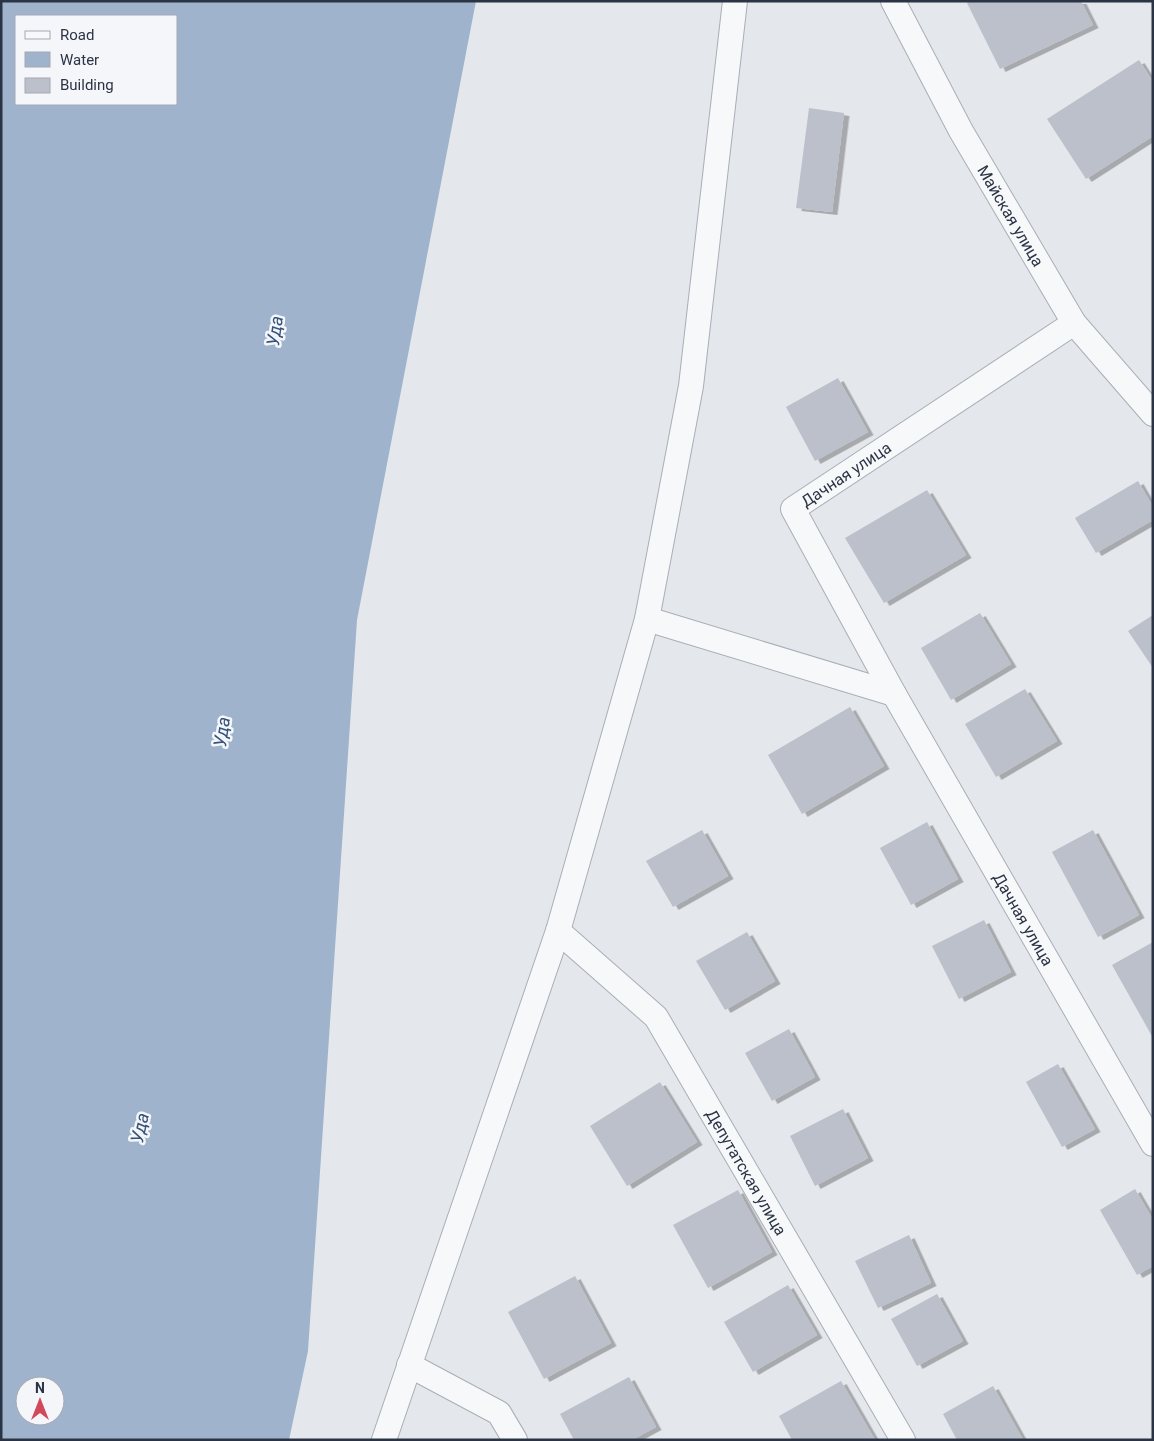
<svg xmlns="http://www.w3.org/2000/svg" width="1154" height="1441" font-family="Roboto,sans-serif">
  <style>
    .water { fill: #9fb4cc; fill-rule: evenodd }
    .building { fill: #bbc0ca; filter: url(#shadow) }
    .lines { fill: none; stroke-linecap: round; stroke-linejoin: round }
    .street-casing { stroke: #a9aeb7; stroke-width: 26 }
    .street { stroke: #f7f8fa; stroke-width: 24 }
    .labels { text-anchor: middle; stroke-width: 5; stroke-linejoin: round; paint-order: stroke }
    .street-label { font-size: 16px; fill: #2b3445; stroke: #f4f6f9 }
    .water-label { font-size: 18px; font-style: italic; fill: #34527a; stroke: #f4f6f9 }
  </style>
  <defs>
    <filter id="shadow"><feDropShadow dx="5.5" dy="3" stdDeviation="0" flood-color="#0004"/></filter>
  </defs>
  <rect width="100%" height="100%" fill="#e4e7ec"/>
  <path class="water" d="M1 1H476L357 620 308 1351 289 1440H1ZM16 16H176V104H16ZM25 1386H55V1416H25Z"/>
  <path class="building" d="M970 1H1081L1093 25 1000 69 967 3Z
    M1139 60 1153 82V136L1086 179 1047 119Z
    M809 108 844 113 832 212 796 208Z
    M838 378 868 432 815 461 786 407Z
    M1138 481 1153 507V520L1096 553 1075 518Z
    M927 490 966 555 884 603 845 538Z
    M980 613 1011 664 951 700 921 648Z
    M1153 615V668L1128 631Z
    M1025 689 1057 741 996 777 965 724Z
    M850 707 884 766 802 814 768 755Z
    M927 822 958 879 911 905 880 848Z
    M702 830 728 876 673 907 646 861Z
    M1093 830 1139 915 1098 937 1052 852Z
    M984 920 1011 972 959 999 932 946Z
    M747 932 775 981 725 1010 696 961Z
    M1153 942V1038L1112 965Z
    M789 1029 815 1077 772 1101 745 1053Z
    M1058 1064 1095 1129 1062 1147 1026 1082Z
    M660 1082 697 1142 627 1186 590 1126Z
    M843 1109 868 1158 815 1186 790 1136Z
    M1135 1189 1153 1220V1266L1137 1275 1100 1210Z
    M738 1190 772 1252 708 1288 673 1225Z
    M909 1235 931 1283 878 1308 855 1261Z
    M575 1276 611 1343 544 1379 508 1312Z
    M788 1285 817 1335 753 1372 724 1322Z
    M937 1294 963 1341 917 1366 891 1319Z
    M629 1377 656 1427 632 1440H574L560 1414Z
    M841 1381 875 1440H792L779 1416Z
    M993 1386 1023 1440H957L943 1414Z"/>
  <g class="lines">
    <g class="street-casing">
      <g id="street">
        <path id="s1" d="M893 1 961 131 1074 323 1153 414"/>
        <path id="s2" d="M647 619 894 694 1153 1144"/>
        <path id="s3" d="M894 694 793 509 1074 323"/>
        <path id="s4" d="M558 931 656 1017 903 1440"/>
        <path d="M409 1365 499 1413 515 1440"/>
        <path d="M384 1440 558 931 647 619 691 386 735 1"/>
      </g>
    </g>
    <use href="#street" class="street"/>
  </g>
  <g class="labels">
    <g class="street-label">
      <text dy="6" stroke="none"><textPath href="#s1" startOffset="245">Майская улица</textPath></text>
      <text dy="6" stroke="none"><textPath href="#s3" startOffset="274">Дачная улица</textPath></text>
      <text dy="6" stroke="none"><textPath href="#s2" startOffset="518">Дачная улица</textPath></text>
      <text dy="6" stroke="none"><textPath href="#s4" startOffset="310">Депутатская улица</textPath></text>
    </g>
    <g class="water-label">
      <text transform="translate(275 331) rotate(-82)" y="6">Уда</text>
      <text transform="translate(222 732) rotate(-82)" y="6">Уда</text>
      <text transform="translate(140 1128) rotate(-77)" y="6">Уда</text>
    </g>
  </g>
  <rect width="1154" height="1441" fill="none" stroke="#2b3445" stroke-width="5"/>
  <rect x="15" y="15" width="162" height="90" fill="#f4f6f9" stroke="#a4a8b1"/>
  <rect x="25" y="31" width="25" height="8" fill="#f7f8fa" stroke="#a4a8b1"/>
  <text x="60" y="40" font-size="15" fill="#2b3445">Road</text>
  <rect x="25" y="52" width="25" height="15" fill="#9fb4cc" stroke="#a4a8b1"/>
  <text x="60" y="65" font-size="15" fill="#2b3445">Water</text>
  <rect x="25" y="78" width="25" height="15" fill="#bbc0ca" stroke="#a4a8b1"/>
  <text x="60" y="90" font-size="15" fill="#2b3445">Building</text>
  <g transform="translate(40 1401)"><circle r="24" fill="#f4f6f9" stroke="#a4a8b1"/>
  <path d="M0-4L9 19L0 12L-9 19Z" fill="#d1495b"/>
  <text y="-8" font-size="14" font-weight="bold" text-anchor="middle" fill="#2b3445">N</text>
  </g>
</svg>
